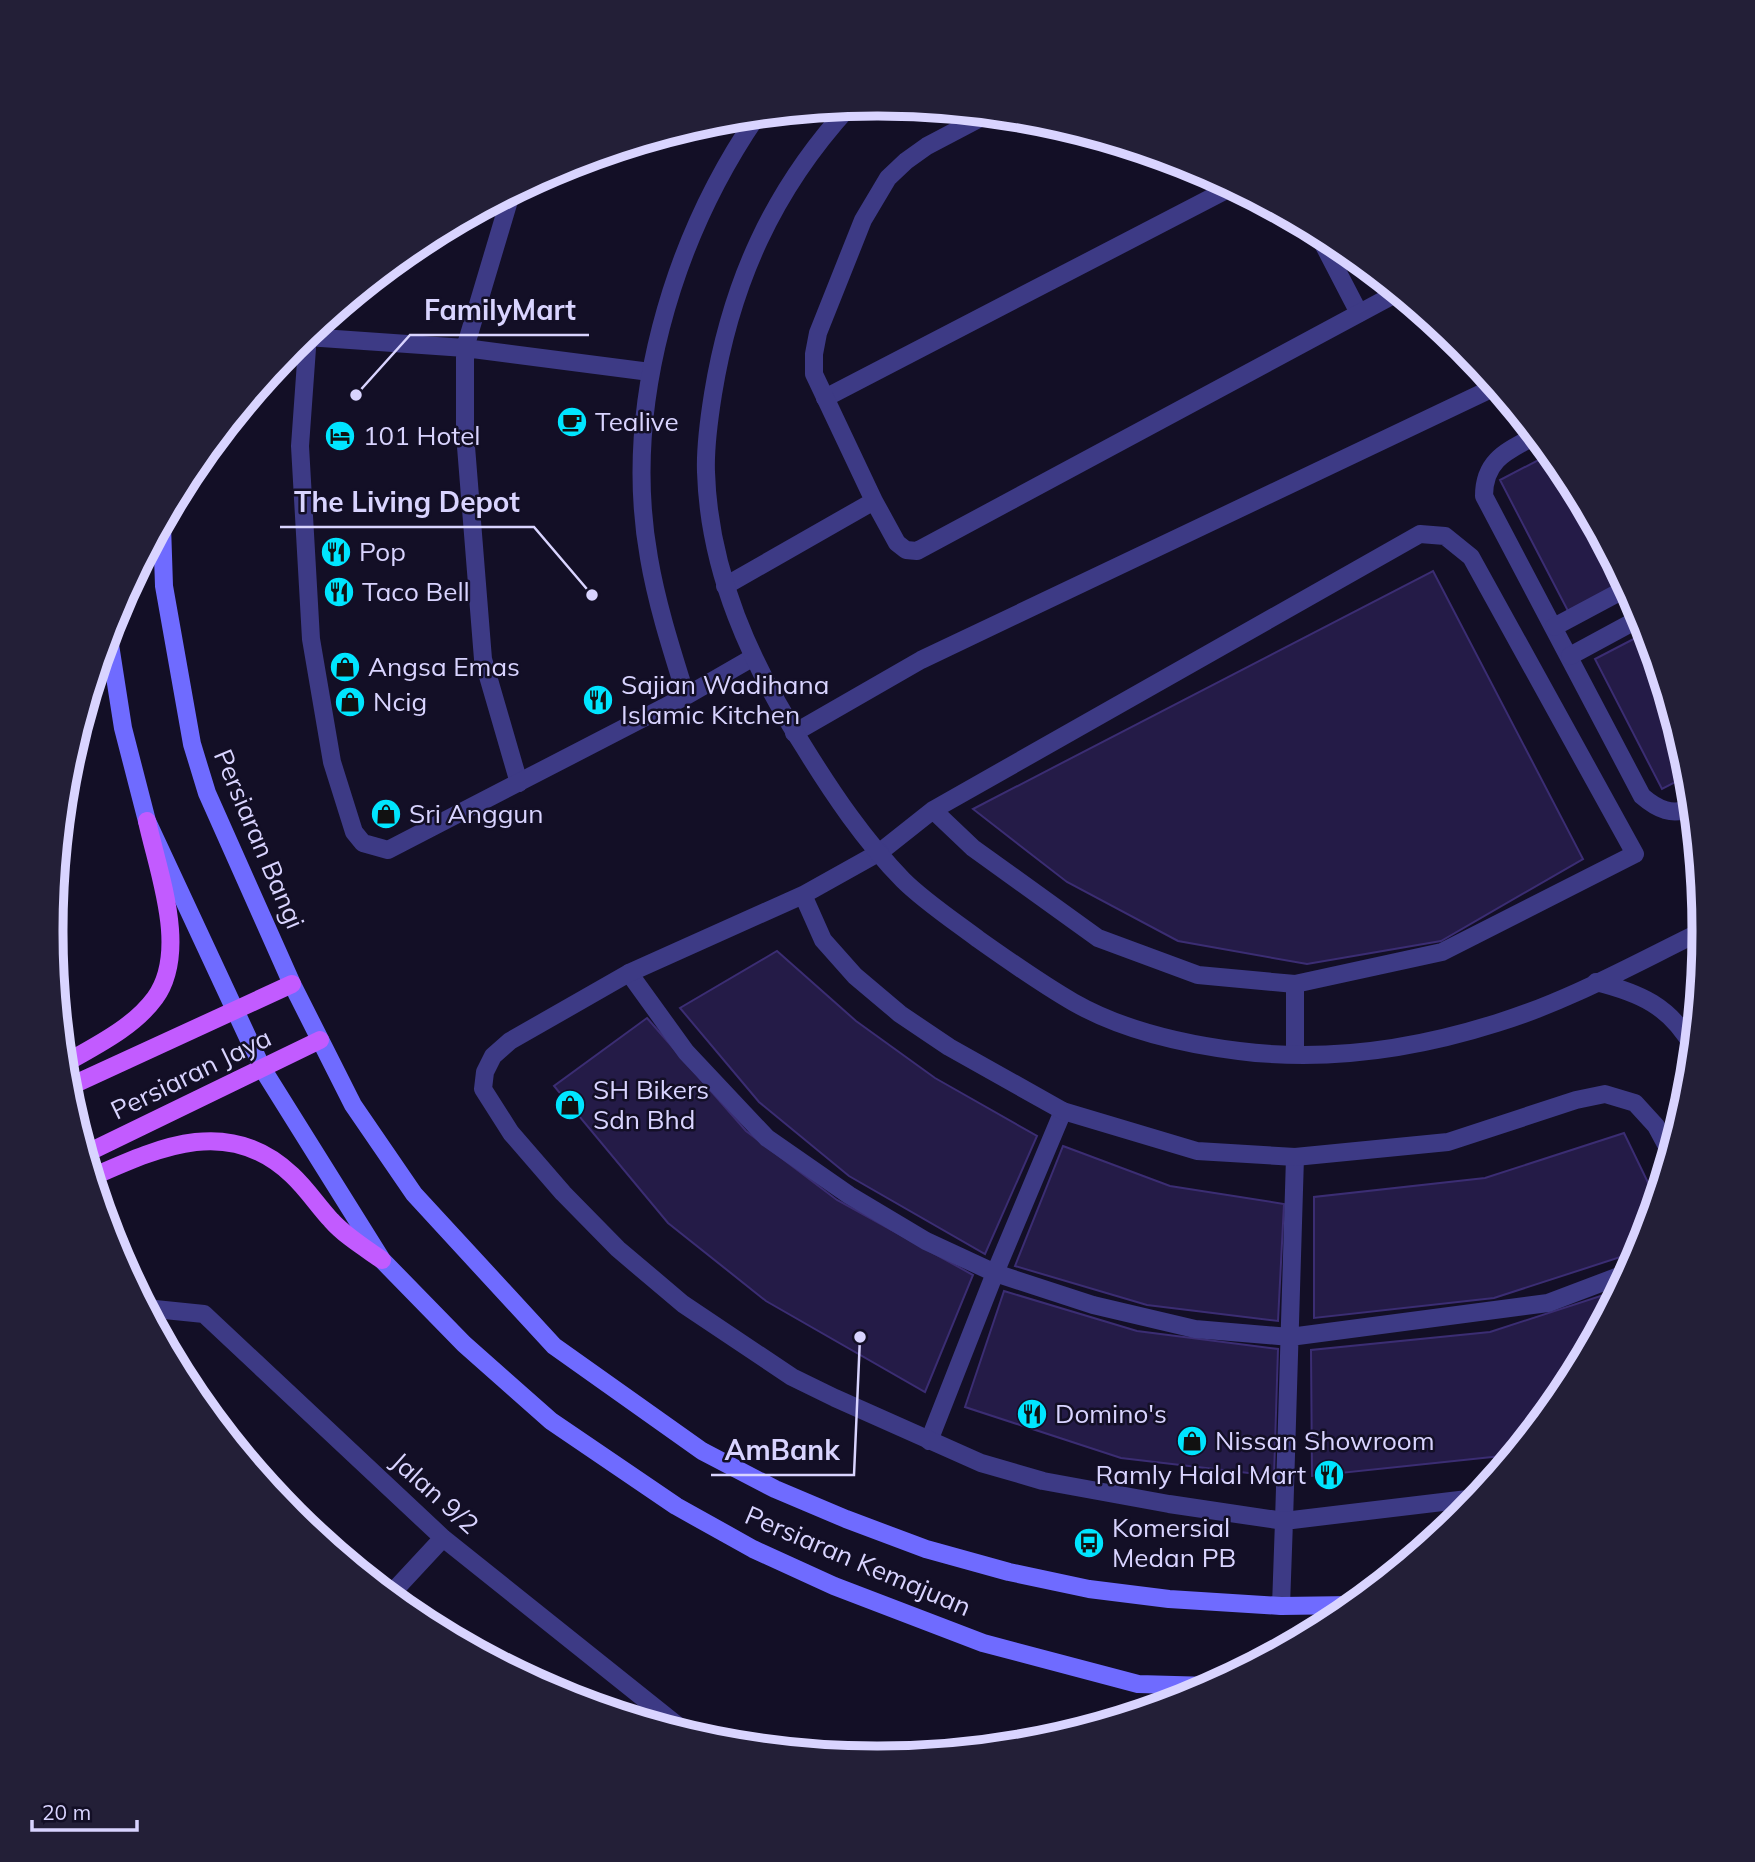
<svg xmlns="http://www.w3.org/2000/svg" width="1755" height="1862" font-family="Mulish,sans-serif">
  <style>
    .building { fill: #241b47; stroke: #3b2d73; stroke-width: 2 }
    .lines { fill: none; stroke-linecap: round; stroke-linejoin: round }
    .service { stroke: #3d3a85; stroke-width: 18 }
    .pedestrian { stroke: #3d3a85; stroke-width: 18 }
    .minor { stroke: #3d3a85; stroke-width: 18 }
    .tertiary { stroke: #3d3a85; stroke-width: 18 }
    .secondary { stroke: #6f6bff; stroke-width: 18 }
    .primary { stroke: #c25bff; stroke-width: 18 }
    .labels { text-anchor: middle; stroke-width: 5; stroke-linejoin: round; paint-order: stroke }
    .poi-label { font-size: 26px; fill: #d9d4ff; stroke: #130f26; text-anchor: start }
    .street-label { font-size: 26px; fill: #d9d4ff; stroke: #130f26 }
    .rim { fill: none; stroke: #d9d4ff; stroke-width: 9 }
    .leader { fill: none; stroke: #d9d4ff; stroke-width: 2.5 }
    .callout-dot { fill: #d9d4ff; stroke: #130f26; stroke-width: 2.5 }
    .callout-label { font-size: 28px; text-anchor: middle; font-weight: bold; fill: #d9d4ff; stroke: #130f26; stroke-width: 5; stroke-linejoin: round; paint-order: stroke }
  </style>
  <rect width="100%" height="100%" fill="#130f26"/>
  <path class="building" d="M1550 454 1565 472 1624 582 1568 611 1500 480Z
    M1433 571 1583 859 1441 941 1307 964 1178 941 1067 882 973 809Z
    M1647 632 1688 770 1689 775 1662 789 1595 659Z
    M777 951 856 1021 935 1078 1037 1136 985 1254 849 1176 759 1102 680 1008Z
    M647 1018 746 1131 837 1200 973 1275 925 1392 766 1301 668 1223 554 1086Z
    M1624 1133 1656 1199 1639 1251 1494 1298 1314 1318V1197L1485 1178Z
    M1063 1146 1170 1186 1284 1204 1278 1321 1147 1305 1015 1266Z
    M1619 1290 1565 1391 1511 1455 1312 1476 1311 1350 1490 1332Z
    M1004 1291 1137 1331 1278 1349 1274 1476 1121 1458 965 1407Z"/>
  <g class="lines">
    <path class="service" d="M511 194 465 348V434L483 659 519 783
      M1318 234 1359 313
      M307 337 465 348 650 372
      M825 398 1232 187
      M1535 436C1507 451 1484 460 1484 496L1642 796C1657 809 1673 817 1692 807
      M880 852 933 810 1420 534 1445 536 1471 557 1635 854 1442 952 1295 984 1198 975 1098 938 973 848 933 810
      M629 973 686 1052 767 1138 849 1195 926 1241 995 1273 1093 1305 1195 1329 1290 1337 1548 1303 1627 1273
      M1295 984V1054
      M929 1441 995 1273 1063 1111
      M1284 1521 1295 1157"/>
    <path class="pedestrian" d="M1554 627 1627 588
      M1570 656 1642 617
      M794 733 921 660 1495 387"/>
    <path class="minor" d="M986 115 927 146 906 161 888 178 863 220 818 333 814 354V374L874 501 897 543 906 550 917 551 1397 293
      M308 334 300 446 311 639 332 762 354 832 363 843 388 850 686 696 752 658
      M725 586 874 501
      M686 696C672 651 657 605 649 558 622 408 672 240 757 116
      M880 852 803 895 629 973 510 1041 493 1056 485 1072 483 1089 511 1133 563 1193 618 1249 683 1304 792 1377 835 1398 981 1463 1043 1481 1169 1504 1284 1521 1476 1498
      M803 895 823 940 855 976 900 1014 949 1047 1063 1111 1197 1151 1295 1157 1448 1142 1576 1100 1605 1094 1635 1103 1656 1126 1670 1152
      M148 1311 155 1309 204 1314 443 1538 687 1733
      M390 1595 443 1538
      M1281 1606 1284 1521"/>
    <path class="tertiary" d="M849 107C773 190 731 283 713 394 709 419 705 446 706 472 709 572 751 664 804 747 833 794 864 840 903 880 924 901 954 921 978 939 1009 961 1040 983 1073 1002 1122 1030 1183 1044 1239 1051 1325 1062 1415 1049 1497 1023 1569 1001 1636 963 1704 930
      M1596 982C1640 993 1670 1006 1693 1047"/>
    <path class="secondary" d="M162 525 164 586 192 744 207 793 292 984 353 1105 414 1194 554 1346 702 1451 775 1489 846 1519 926 1549 1009 1572 1089 1589 1169 1599 1281 1606 1353 1605
      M108 632 123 728 147 821 262 1068 382 1260 464 1344 551 1421 676 1506 753 1549 834 1586 983 1643 1138 1684 1211 1686"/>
    <path class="primary" d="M64 1064C95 1046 133 1028 155 998 189 951 158 872 147 821
      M66 1088 292 984
      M85 1154 320 1040
      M92 1177C160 1147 229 1115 292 1175 307 1189 318 1206 331 1220 345 1236 365 1248 382 1260"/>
  </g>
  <defs>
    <g id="cafe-disc" transform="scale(1.575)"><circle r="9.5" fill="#00e5ff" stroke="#130f26"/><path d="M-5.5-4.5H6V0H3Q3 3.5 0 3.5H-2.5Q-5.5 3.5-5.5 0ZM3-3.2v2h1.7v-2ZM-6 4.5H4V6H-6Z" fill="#111"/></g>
    <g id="hotel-disc" transform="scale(1.575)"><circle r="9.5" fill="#00e5ff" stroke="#130f26"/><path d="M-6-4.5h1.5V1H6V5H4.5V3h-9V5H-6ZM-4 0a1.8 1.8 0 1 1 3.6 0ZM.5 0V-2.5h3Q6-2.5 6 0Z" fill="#111"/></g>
    <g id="restaurant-disc" transform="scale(1.575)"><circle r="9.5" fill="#00e5ff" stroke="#130f26"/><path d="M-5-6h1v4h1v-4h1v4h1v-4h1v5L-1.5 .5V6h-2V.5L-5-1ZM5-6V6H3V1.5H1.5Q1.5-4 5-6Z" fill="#111"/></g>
    <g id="shop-disc" transform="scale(1.575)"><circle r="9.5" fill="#00e5ff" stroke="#130f26"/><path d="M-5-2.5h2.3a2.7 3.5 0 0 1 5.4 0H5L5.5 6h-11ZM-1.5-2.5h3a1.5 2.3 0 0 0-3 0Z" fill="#111"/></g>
    <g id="bus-disc" transform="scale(1.575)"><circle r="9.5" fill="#00e5ff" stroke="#130f26"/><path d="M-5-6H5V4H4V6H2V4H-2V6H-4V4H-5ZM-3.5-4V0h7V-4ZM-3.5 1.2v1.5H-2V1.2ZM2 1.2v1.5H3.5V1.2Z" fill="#111"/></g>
  </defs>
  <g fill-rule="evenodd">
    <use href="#cafe-disc" x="572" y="422"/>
    <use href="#hotel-disc" x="340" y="436"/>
    <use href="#restaurant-disc" x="336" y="552"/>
    <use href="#restaurant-disc" x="339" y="592"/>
    <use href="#shop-disc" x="345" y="667"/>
    <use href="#restaurant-disc" x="598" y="700"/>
    <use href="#shop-disc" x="350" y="702"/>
    <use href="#shop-disc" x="386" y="814"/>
    <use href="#shop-disc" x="570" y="1105"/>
    <use href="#restaurant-disc" x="1032" y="1414"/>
    <use href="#shop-disc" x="1192" y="1441"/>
    <use href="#restaurant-disc" x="1329" y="1475"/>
    <use href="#bus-disc" x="1089" y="1543"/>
  </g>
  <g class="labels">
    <g class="poi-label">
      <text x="595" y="431">Tealive</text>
      <text x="363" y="445">101 Hotel</text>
      <text x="359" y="561">Pop</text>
      <text x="362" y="601">Taco Bell</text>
      <text x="368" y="676">Angsa Emas</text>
      <text x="621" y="694">Sajian Wadihana<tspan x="621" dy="30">Islamic Kitchen</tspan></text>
      <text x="373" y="711">Ncig</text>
      <text x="409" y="823">Sri Anggun</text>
      <text x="593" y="1099">SH Bikers<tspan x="593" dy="30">Sdn Bhd</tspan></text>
      <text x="1055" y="1423">Domino's</text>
      <text x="1215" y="1450">Nissan Showroom</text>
      <text x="1306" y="1484" text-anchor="end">Ramly Halal Mart</text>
      <text x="1112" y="1537">Komersial<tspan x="1112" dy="30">Medan PB</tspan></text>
    </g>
    <g class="street-label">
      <text transform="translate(259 839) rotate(67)" y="9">Persiaran Bangi</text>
      <text transform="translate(191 1074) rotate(-26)" y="9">Persiaran Jaya</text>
      <text transform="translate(435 1493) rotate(42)" y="9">Jalan 9/2</text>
      <text transform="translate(858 1561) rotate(23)" y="9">Persiaran Kemajuan</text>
    </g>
  </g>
  <path d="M0 0H1755V1862H0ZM877 116H878A814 814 0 0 1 1692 930V932A814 814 0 0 1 878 1746H877A814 814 0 0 1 63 932V930A814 814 0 0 1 877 116Z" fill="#231f37" fill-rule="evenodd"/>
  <path class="rim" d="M877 116H878A814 814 0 0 1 1692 930V932A814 814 0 0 1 878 1746H877A814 814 0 0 1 63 932V930A814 814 0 0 1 877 116Z"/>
  <path class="leader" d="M356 395L410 335H589M592 595L534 527H280M860 1337L854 1475H711"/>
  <g class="callout-dot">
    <circle cx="356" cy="395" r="7"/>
    <circle cx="592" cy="595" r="7"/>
    <circle cx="860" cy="1337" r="7"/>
  </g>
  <g class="callout-label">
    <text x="500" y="320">FamilyMart</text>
    <text x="407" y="512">The Living Depot</text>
    <text x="782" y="1460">AmBank</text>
  </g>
  <path d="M32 1820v10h105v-10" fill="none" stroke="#d9d4ff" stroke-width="3.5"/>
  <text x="42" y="1820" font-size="21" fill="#d9d4ff" stroke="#130f26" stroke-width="5" paint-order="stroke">20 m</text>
</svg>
